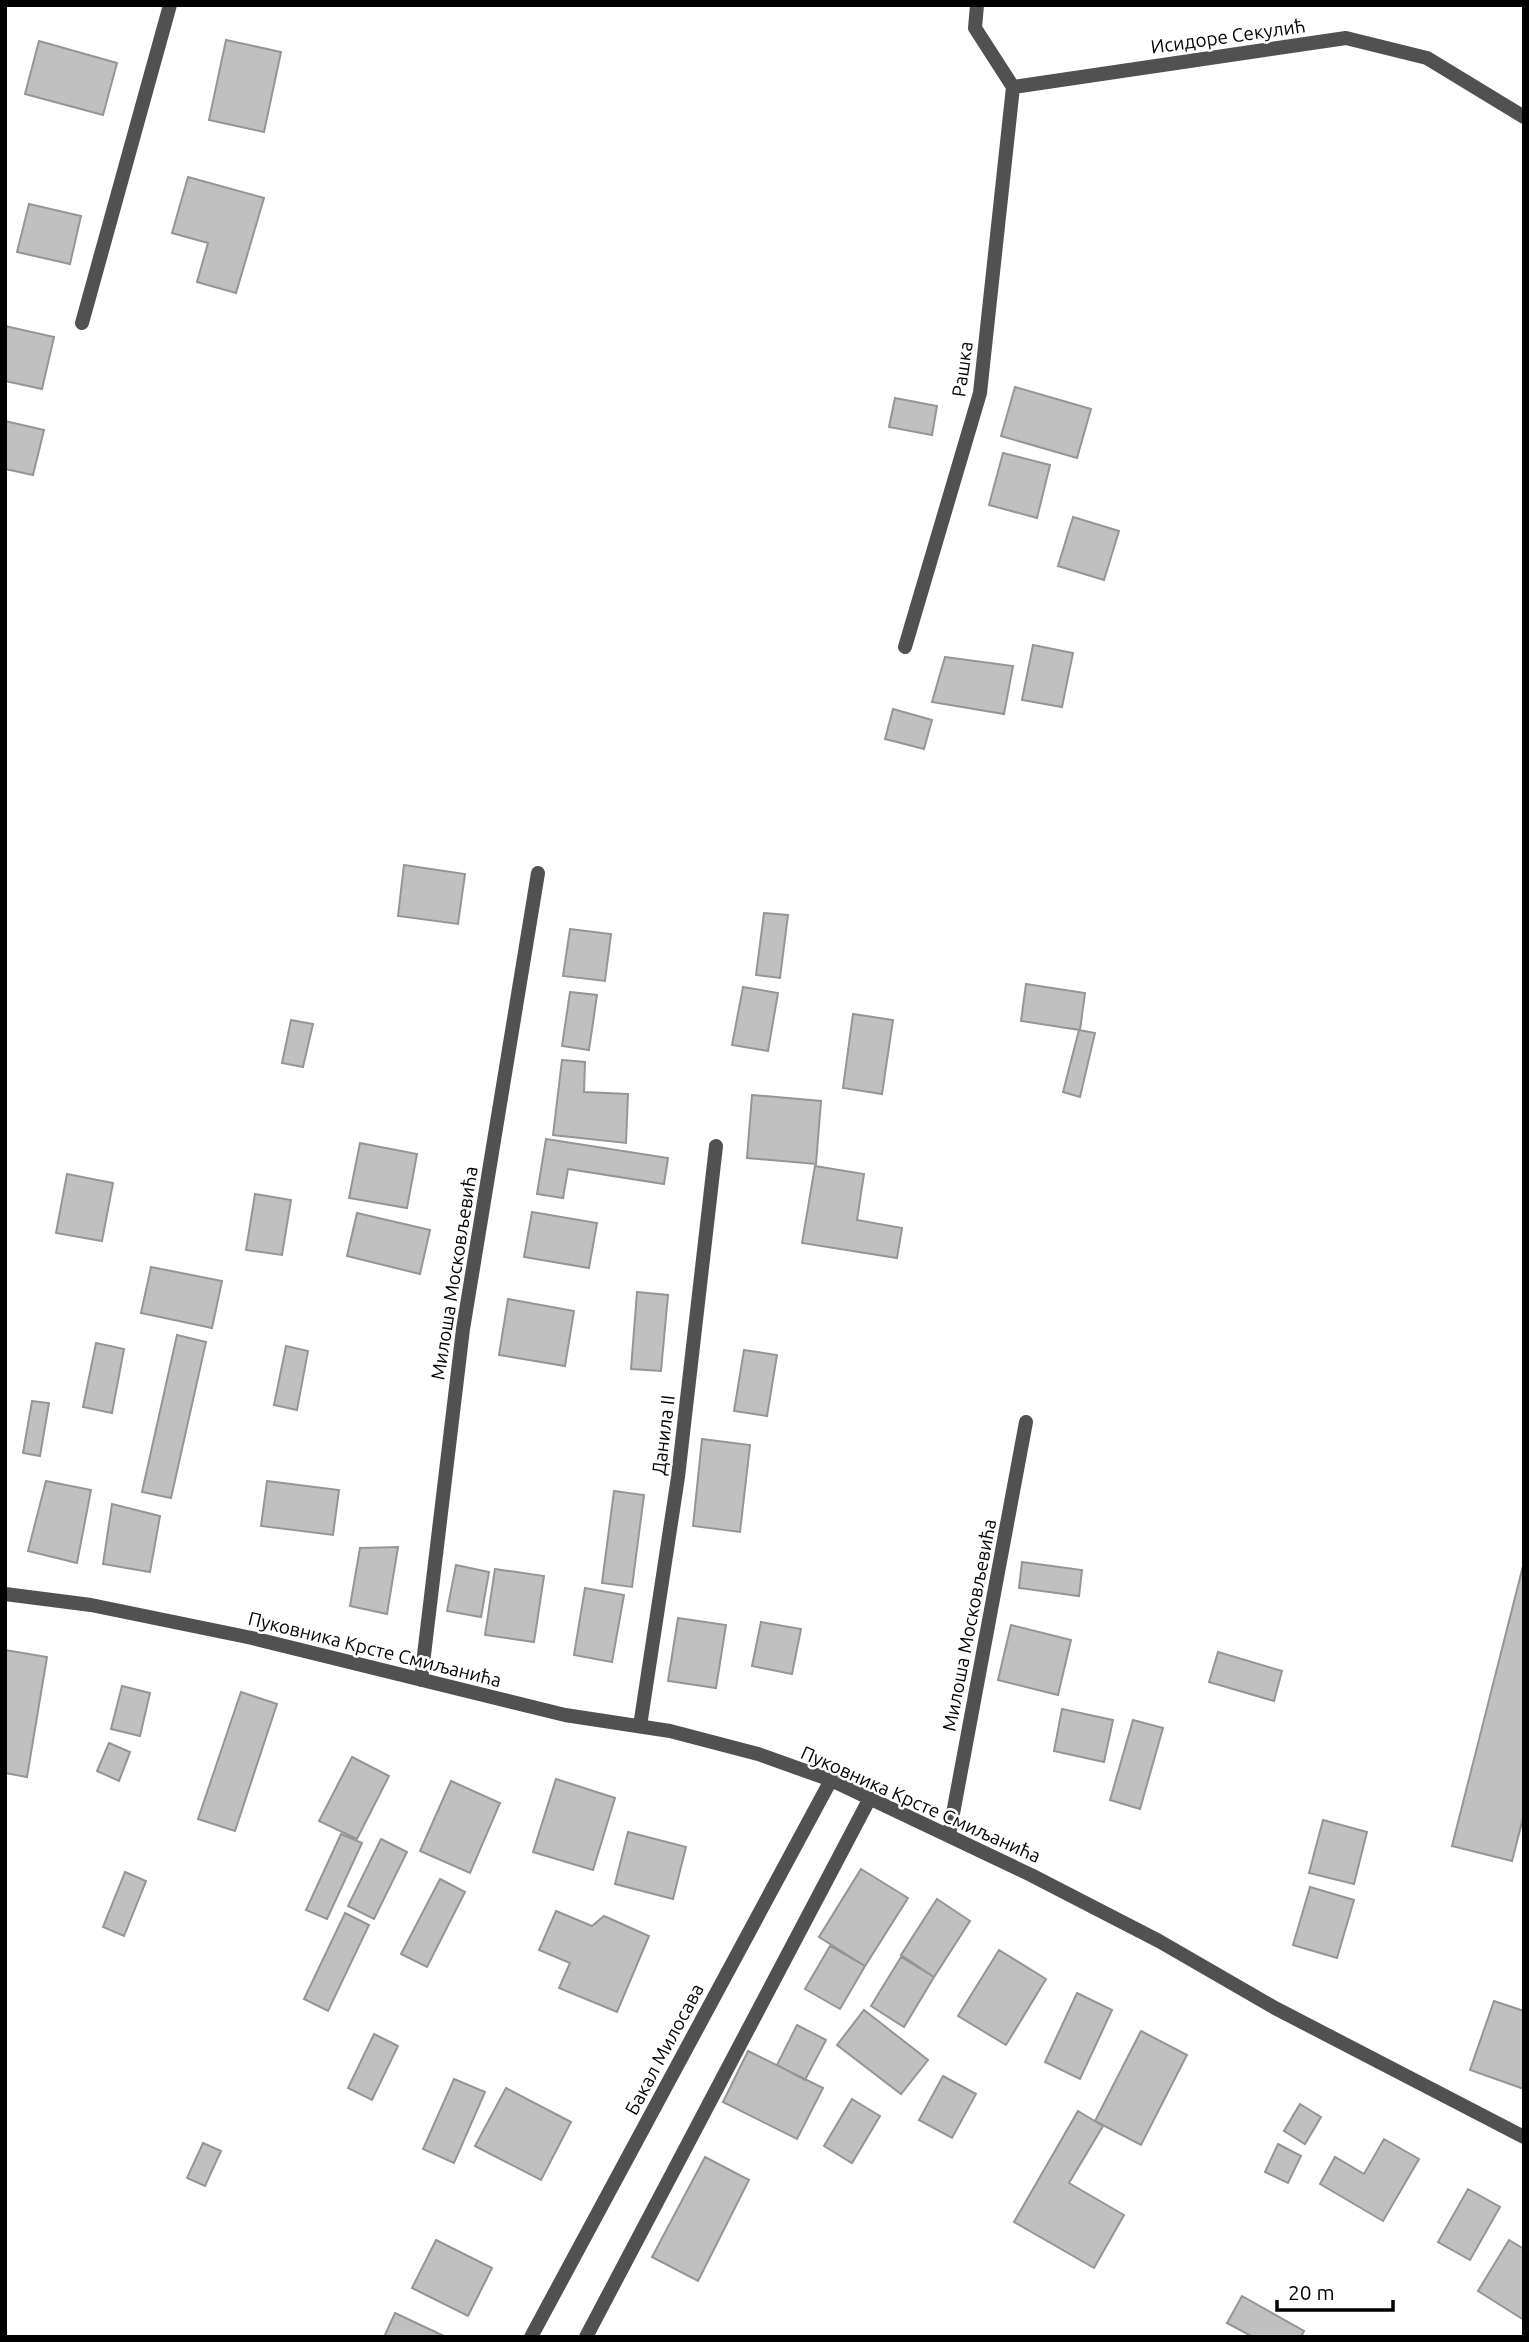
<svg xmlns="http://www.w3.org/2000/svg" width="1529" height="2342" font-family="Ubuntu,sans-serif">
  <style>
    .building { fill: #c0c0c0; stroke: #959595; stroke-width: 2 }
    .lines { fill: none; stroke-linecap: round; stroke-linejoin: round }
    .street { stroke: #515151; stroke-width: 14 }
    .labels { text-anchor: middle; stroke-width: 5; stroke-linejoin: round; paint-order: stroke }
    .street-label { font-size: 19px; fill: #000; stroke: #fff }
  </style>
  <rect width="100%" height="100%" fill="#fff"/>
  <path class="building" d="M226 40 281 52 264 132 209 120Z
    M39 41 117 63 103 115 25 94Z
    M188 177 264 198 236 293 197 282 208 243 172 233Z
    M29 204 81 216 70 264 17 252Z
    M5 326 54 337 42 389 5 381Z
    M1015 387 1091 409 1077 458 1001 436Z
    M895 398 937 406 932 435 889 427Z
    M5 421 44 430 33 475 5 469Z
    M1003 453 1050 465 1037 518 989 505Z
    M1073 517 1119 531 1104 580 1058 566Z
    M1033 645 1073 653 1062 707 1022 700Z
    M945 657 1013 666 1004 714 932 702Z
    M893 709 932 720 924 749 885 739Z
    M404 865 465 874 458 924 398 916Z
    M764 913 788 915 780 978 756 975Z
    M570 929 611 934 605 981 563 976Z
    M1026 984 1085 993 1080 1030 1021 1021Z
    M743 987 778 993 768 1051 732 1045Z
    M570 992 597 995 589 1050 562 1046Z
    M853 1014 893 1020 882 1094 843 1088Z
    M291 1020 313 1024 303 1067 282 1063Z
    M1079 1030 1095 1033 1080 1097 1063 1092Z
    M562 1060 585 1062 584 1092 628 1094 626 1143 553 1135Z
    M752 1095 821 1101 816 1164 747 1158Z
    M546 1139 668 1158 664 1184 568 1169 563 1198 537 1194Z
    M360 1143 417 1154 407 1208 349 1198Z
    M815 1166 864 1174 857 1220 902 1228 897 1258 802 1243Z
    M67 1174 113 1183 102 1241 56 1233Z
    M255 1194 291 1200 282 1255 246 1250Z
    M532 1212 597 1223 589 1268 524 1257Z
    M357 1213 430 1230 420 1274 347 1256Z
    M151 1267 222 1281 212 1328 141 1313Z
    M637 1292 668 1295 661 1371 631 1369Z
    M508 1299 574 1311 565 1366 499 1355Z
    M177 1335 206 1342 171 1498 142 1492Z
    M96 1343 124 1349 112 1413 83 1407Z
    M286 1346 308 1351 297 1410 274 1405Z
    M744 1350 777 1355 767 1416 734 1411Z
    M32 1401 49 1403 40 1456 23 1453Z
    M702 1439 750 1445 740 1532 693 1526Z
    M46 1481 91 1490 77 1563 28 1551Z
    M267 1481 339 1490 333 1535 261 1526Z
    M614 1491 644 1495 632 1587 602 1583Z
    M112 1504 160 1516 150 1572 103 1564Z
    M398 1547 387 1614 350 1606 360 1548Z
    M1022 1562 1082 1570 1079 1596 1019 1588Z
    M1524 1562V1814L1512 1861 1452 1846Z
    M456 1565 489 1572 481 1617 447 1611Z
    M495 1569 544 1576 534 1642 485 1635Z
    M585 1588 624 1595 612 1662 574 1655Z
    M678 1618 726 1625 716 1688 668 1681Z
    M761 1622 801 1629 792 1674 752 1666Z
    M1011 1625 1071 1640 1058 1695 998 1680Z
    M5 1650 47 1657 27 1777 5 1773Z
    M1218 1652 1282 1671 1274 1701 1209 1682Z
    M122 1686 150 1693 140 1736 111 1729Z
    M241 1692 277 1704 235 1831 198 1819Z
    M1062 1709 1113 1720 1104 1762 1054 1751Z
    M1133 1720 1163 1728 1140 1809 1110 1800Z
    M109 1743 130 1752 119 1781 97 1771Z
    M352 1757 389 1776 357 1839 319 1821Z
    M556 1779 615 1798 593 1870 533 1852Z
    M451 1781 500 1803 470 1873 420 1851Z
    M1323 1820 1367 1832 1354 1884 1309 1873Z
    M628 1832 686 1847 673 1899 615 1884Z
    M341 1834 362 1843 327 1919 306 1910Z
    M381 1839 407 1852 374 1919 348 1906Z
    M861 1869 908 1898 865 1966 819 1937Z
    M125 1872 146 1881 124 1936 103 1927Z
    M440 1879 465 1892 427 1967 401 1954Z
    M1310 1887 1354 1900 1337 1958 1293 1945Z
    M937 1899 970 1921 934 1977 901 1955Z
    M556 1911 592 1926 604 1916 649 1936 617 2012 559 1988 570 1963 539 1950Z
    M345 1913 369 1925 328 2011 304 1999Z
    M830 1946 865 1966 840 2009 805 1989Z
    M999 1950 1046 1979 1006 2045 958 2016Z
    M901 1957 934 1977 904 2027 871 2006Z
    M1077 1993 1112 2010 1080 2079 1045 2062Z
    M1494 2001 1524 2011V2089L1470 2070Z
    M864 2010 928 2060 901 2094 837 2045Z
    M797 2025 826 2040 805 2080 777 2065Z
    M1141 2031 1187 2055 1141 2145 1095 2121Z
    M374 2034 398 2046 372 2100 348 2088Z
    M748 2051 823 2088 797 2139 723 2102Z
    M943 2076 976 2094 952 2138 919 2120Z
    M454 2079 485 2092 454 2163 423 2149Z
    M506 2088 571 2122 541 2180 475 2146Z
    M852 2099 880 2116 852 2163 824 2146Z
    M1300 2104 1321 2117 1305 2144 1284 2131Z
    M1078 2111 1103 2126 1069 2183 1124 2215 1094 2268 1014 2222Z
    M1384 2139 1419 2159 1383 2221 1320 2184 1335 2157 1364 2174Z
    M203 2143 221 2151 205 2186 187 2178Z
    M1278 2144 1301 2156 1288 2183 1265 2172Z
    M705 2157 749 2180 698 2281 652 2257Z
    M1468 2189 1500 2207 1470 2260 1438 2242Z
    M436 2240 492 2268 468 2316 412 2288Z
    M1509 2240 1524 2249V2320L1478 2291Z
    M1242 2296 1304 2331 1301 2337H1253L1227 2323Z
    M395 2313 446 2337H384Z"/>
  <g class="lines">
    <path class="street" d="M977 5 975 28 1013 87 1346 38 1427 58 1524 117
      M82 323 170 5
      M905 647 980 393 1013 87
      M5 1594 91 1605 252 1638 565 1715 670 1731 758 1754 831 1780 1031 1875 1159 1941 1275 2008 1524 2137
      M421 1680 463 1329 538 873
      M640 1726 678 1477 716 1146
      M949 1835 1026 1422
      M531 2337 831 1780
      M586 2337 870 1798"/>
  </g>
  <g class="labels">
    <g class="street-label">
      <text transform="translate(1228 36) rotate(-8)" y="7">Исидоре Секулић</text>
      <text transform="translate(962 369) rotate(-82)" y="7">Рашка</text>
      <text transform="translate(454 1273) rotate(-81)" y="7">Милоша Московљевића</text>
      <text transform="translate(663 1435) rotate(-83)" y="7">Данила II</text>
      <text transform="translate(969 1625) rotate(-79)" y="7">Милоша Московљевића</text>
      <text transform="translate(375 1649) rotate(14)" y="7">Пуковника Крсте Смиљанића</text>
      <text transform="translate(921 1804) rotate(24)" y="7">Пуковника Крсте Смиљанића</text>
      <text transform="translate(664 2049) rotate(-62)" y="7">Бакал Милосава</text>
    </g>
  </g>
  <rect width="1529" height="2342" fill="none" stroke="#000000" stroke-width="14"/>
  <path d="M1277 2300v10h116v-10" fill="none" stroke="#000000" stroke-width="3.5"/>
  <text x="1288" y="2300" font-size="21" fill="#000000" stroke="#ffffff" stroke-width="5" paint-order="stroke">20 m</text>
</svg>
